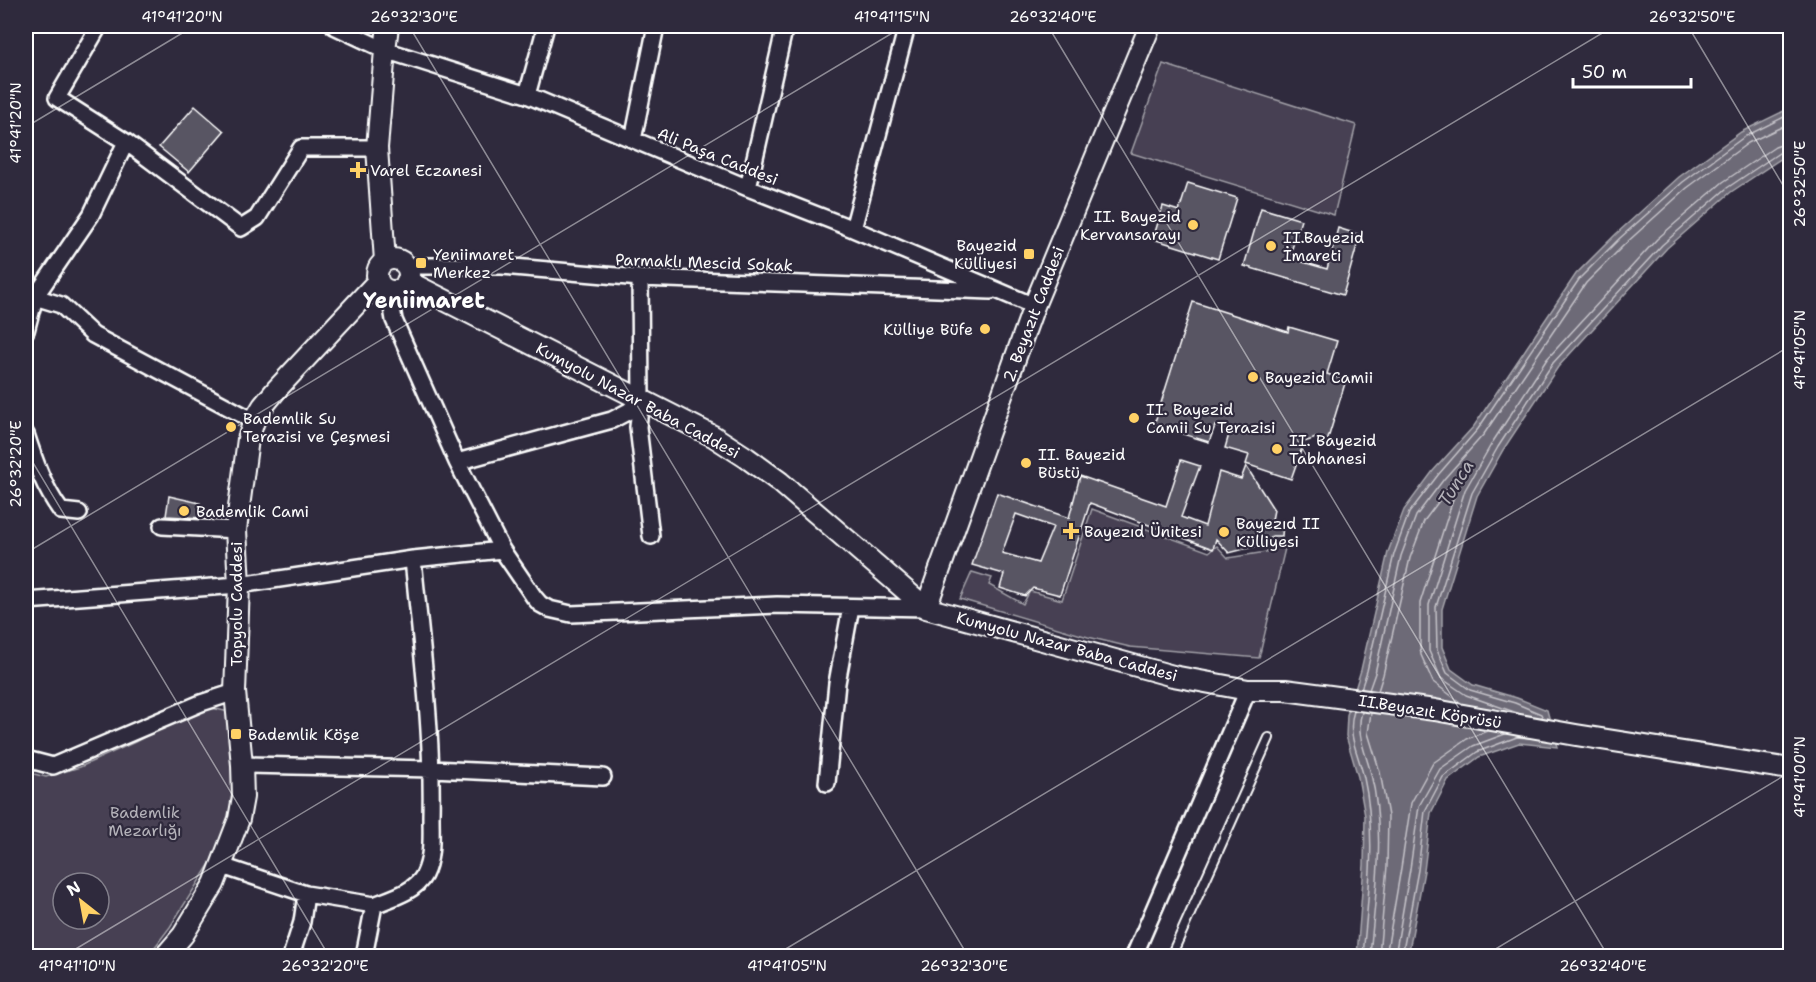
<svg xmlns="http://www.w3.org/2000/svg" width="1816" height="982" font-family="'Shantell Sans',sans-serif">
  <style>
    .green { fill: #464152; stroke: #a2a0a8; stroke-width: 1.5; fill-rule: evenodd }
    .water { fill: #6d6a77; stroke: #a7a6ad; stroke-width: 1.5 }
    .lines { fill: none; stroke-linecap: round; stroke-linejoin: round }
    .shore { stroke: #c5c3c9; stroke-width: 1.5 }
    .building { fill: #595564; stroke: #fff; stroke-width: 1.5; fill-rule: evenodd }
    .service-casing { stroke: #fff; stroke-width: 12 }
    .minor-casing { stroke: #fff; stroke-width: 20 }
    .tertiary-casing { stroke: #fff; stroke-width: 24 }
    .service { stroke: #2f2a3d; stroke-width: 8 }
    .minor { stroke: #2f2a3d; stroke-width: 15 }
    .tertiary { stroke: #2f2a3d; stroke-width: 20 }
    .ticks { fill: none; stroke: #fff; stroke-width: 1.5; stroke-opacity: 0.45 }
    .poi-dot { fill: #ffd166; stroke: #2f2a3d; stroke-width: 2 }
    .labels { text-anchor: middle; stroke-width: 4.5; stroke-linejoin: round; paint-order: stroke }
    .street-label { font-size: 16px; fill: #fff; stroke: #2f2a3d }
    .poi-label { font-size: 16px; fill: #fff; stroke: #2f2a3d; text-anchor: start }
    .park-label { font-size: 16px; fill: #b5b3ba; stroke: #2f2a3d }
    .water-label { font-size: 18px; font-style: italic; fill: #b6b4bb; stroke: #2f2a3d }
    .district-label { font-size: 22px; font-weight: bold; fill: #fff; stroke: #2f2a3d }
    .neatline { fill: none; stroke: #fff; stroke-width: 2 }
    .ticks-label { font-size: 15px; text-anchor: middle; fill: #fff }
  </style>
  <rect width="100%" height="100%" fill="#2f2a3d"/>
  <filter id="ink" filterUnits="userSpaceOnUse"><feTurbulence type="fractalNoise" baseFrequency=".0167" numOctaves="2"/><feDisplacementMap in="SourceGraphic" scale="12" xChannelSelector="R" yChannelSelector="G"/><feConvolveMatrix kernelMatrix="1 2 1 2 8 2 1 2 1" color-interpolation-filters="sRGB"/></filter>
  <g filter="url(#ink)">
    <path class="green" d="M1163 64 1356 125 1334 215 1131 153Z
      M1092 509 1209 552 1217 546 1228 558 1266 552 1273 542 1286 544 1259 658 1130 647 1088 637 960 599 972 572 992 578 989 585 1023 604 1030 591 1062 600Z
      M212 708 233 713 235 789 228 835 170 927 148 956H26V772L46 777 80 767 135 742 170 723ZM63 883H99V919H63Z"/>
    <path class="water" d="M1790 108V155L1782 158 1731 192 1667 248 1558 367 1503 450 1477 496 1442 609V647L1451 669 1473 685 1517 698 1547 710 1557 747 1519 743 1479 757 1448 780 1431 813 1424 871 1408 956H1357L1364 865 1365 816 1358 777 1346 736 1347 715 1361 670 1388 552 1404 510 1433 471 1474 426 1576 274 1616 234 1679 177 1741 132Z"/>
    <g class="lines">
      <path class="shore" d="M1361 689 1367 671 1394 554 1409 513 1438 475 1478 429 1580 278 1620 238 1683 182 1744 137 1790 114
        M1369 690 1375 673 1401 556 1416 516 1444 479 1484 434 1586 283 1625 244 1687 188 1748 143 1790 123
        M1378 691 1383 675 1410 558 1424 521 1451 485 1454 483 1457 487 1420 603V647L1421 655 1433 682 1461 703
        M1354 711C1346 734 1359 755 1364 778 1377 836 1368 897 1363 956
        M1362 712C1355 733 1366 753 1371 774 1386 833 1375 896 1370 956
        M1371 713 1368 733 1380 772 1388 816 1387 866 1379 956
        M1520 714 1466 695 1441 678 1429 651V605L1465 490 1492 443 1547 359 1657 239 1723 182 1775 147 1790 142
        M1543 718 1541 714 1515 703 1470 690 1447 673 1437 650 1436 607 1472 493 1498 447 1553 363 1662 245 1727 188 1779 153 1790 150
        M1386 956 1401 868 1411 803 1433 763 1467 739 1487 731
        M1395 956 1410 869 1419 806 1440 769 1473 746 1505 734
        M1402 956 1418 870 1425 811 1443 777 1477 752 1517 737 1529 738"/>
    </g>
    <path class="building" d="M195 106 224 131 189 172 159 147Z
      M1188 183 1237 198 1218 259 1153 239 1163 206 1179 211Z
      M1261 208 1301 220 1289 258 1327 269 1338 228 1360 235 1343 295 1244 266Z
      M1193 302 1288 332 1289 327 1337 341 1327 374 1346 380 1327 442 1316 438 1304 442 1291 479 1246 464 1249 455 1225 448 1230 431 1215 426 1209 442 1154 425Z
      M1181 460 1200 466 1181 517 1205 526 1219 472 1241 479 1246 466 1274 510 1272 520 1283 522 1282 536H1272L1268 543 1229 553 1216 539 1213 549 1090 503 1060 595 1033 588 1025 596 1000 588 1004 574 972 565 997 493 1069 518 1080 476 1166 506ZM1016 514 1053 527 1038 563 1002 553Z
      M169 496 200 503 202 518 166 516Z"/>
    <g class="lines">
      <g class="service-casing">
        <path id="service" d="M1171 956 1269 738"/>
      </g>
      <g class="minor-casing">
        <path id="minor" d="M99 26 57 98 126 142 241 228 257 218 301 148H377
          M334 26 385 50 527 95 748 188 853 229 1034 306
          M527 95 546 26
          M633 140 656 26
          M126 142 91 215 35 297 61 305 93 335 254 421
          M748 188 785 26
          M853 229 907 26
          M406 266H502L640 278 991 291
          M640 278 641 399 638 427 651 536
          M389 290 394 320 457 462
          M26 331 35 297
          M641 399 629 411 612 420 457 462 502 550 534 597 540 604 549 609 571 614 777 605 926 608
          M26 434C35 462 44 488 61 511L79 513
          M162 526 236 530
          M26 601 239 585 413 559 502 550
          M26 759 53 766 201 703 235 692
          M242 765 432 769 603 777
          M827 783 837 683 851 607
          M222 866 306 894 374 905
          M291 956 302 922 306 894
          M364 956 374 905C391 898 415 892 424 875 433 857 431 835 431 816 433 730 421 644 413 559
          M1134 956 1248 690"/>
      </g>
      <g class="tertiary-casing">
        <path id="tertiary" d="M377 275a16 16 0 1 1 32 0a16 16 0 1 1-32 0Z
          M385 261 377 148 385 50 388 26
          M407 281 713 436 747 458 780 482 926 608 1173 676 1248 690H1285L1435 710 1576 735 1790 769
          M926 608 1034 306 1150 26
          M165 956 183 935 214 884 239 819 243 797 242 765 235 692 239 585 236 530 248 439 254 421 263 406 277 389 378 281"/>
      </g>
      <use href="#service" class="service"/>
      <use href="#minor" class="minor"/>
      <use href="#tertiary" class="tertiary"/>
    </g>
  </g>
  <path class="ticks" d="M409 26 968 956M1048 26 1608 956M1688 26 1790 197M26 127 194 26M26 451 329 956M26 553 904 26M64 956 1614 26M774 956 1790 346M1484 956 1790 772"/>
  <g class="poi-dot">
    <path d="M355 161h6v6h6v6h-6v6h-6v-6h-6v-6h6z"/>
    <circle cx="1193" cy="225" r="6"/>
    <circle cx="1271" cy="246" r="6"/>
    <rect x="1023" y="248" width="12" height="12" rx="3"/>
    <rect x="415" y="257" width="12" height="12" rx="3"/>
    <circle cx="985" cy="329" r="6"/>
    <circle cx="1253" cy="377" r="6"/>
    <circle cx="1134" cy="418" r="6"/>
    <circle cx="231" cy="427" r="6"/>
    <circle cx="1277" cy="449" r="6"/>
    <circle cx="1026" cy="463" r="6"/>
    <circle cx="184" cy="511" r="6"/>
    <path d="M1068 522h6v6h6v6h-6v6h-6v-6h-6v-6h6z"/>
    <circle cx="1224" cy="532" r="6"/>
    <rect x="230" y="728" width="12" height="12" rx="3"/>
  </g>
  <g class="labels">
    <g class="street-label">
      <text transform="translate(718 156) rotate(22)" y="6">Ali Paşa Caddesi</text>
      <text transform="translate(704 262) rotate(2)" y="6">Parmaklı Mescid Sokak</text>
      <text transform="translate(1033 314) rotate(-69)" y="6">2. Beyazıt Caddesi</text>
      <text transform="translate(638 400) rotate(28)" y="6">Kumyolu Nazar Baba Caddesi</text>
      <text transform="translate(236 604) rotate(-90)" y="6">Topyolu Caddesi</text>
      <text transform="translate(1067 646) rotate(15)" y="6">Kumyolu Nazar Baba Caddesi</text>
      <text transform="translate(1430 711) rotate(9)" y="6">II.Beyazıt Köprüsü</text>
    </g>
    <g class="poi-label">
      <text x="370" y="176">Varel Eczanesi</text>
      <text x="1181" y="222" text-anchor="end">II. Bayezid<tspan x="1181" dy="18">Kervansarayı</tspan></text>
      <text x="1283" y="243">II.Bayezid<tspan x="1283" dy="18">İmareti</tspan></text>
      <text x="1017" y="251" text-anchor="end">Bayezid<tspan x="1017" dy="18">Külliyesi</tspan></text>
      <text x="433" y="260">Yeniimaret<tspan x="433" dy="18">Merkez</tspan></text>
      <text x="973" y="335" text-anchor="end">Külliye Büfe</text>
      <text x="1265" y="383">Bayezid Camii</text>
      <text x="1146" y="415">II. Bayezid<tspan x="1146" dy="18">Camii Su Terazisi</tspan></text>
      <text x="243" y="424">Bademlik Su<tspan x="243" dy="18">Terazisi ve Çeşmesi</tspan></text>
      <text x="1289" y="446">II. Bayezid<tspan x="1289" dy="18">Tabhanesi</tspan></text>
      <text x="1038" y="460">II. Bayezid<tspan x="1038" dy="18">Büstü</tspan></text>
      <text x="196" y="517">Bademlik Cami</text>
      <text x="1236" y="529">Bayezıd II<tspan x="1236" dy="18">Külliyesi</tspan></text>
      <text x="1084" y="537">Bayezıd Ünitesi</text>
      <text x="248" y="740">Bademlik Köşe</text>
    </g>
    <g class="park-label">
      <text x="145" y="818">Bademlik<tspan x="145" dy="18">Mezarlığı</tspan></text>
    </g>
    <g class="water-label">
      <text transform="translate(1456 483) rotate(-58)" y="6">Tunca</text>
    </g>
    <g class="district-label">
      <text x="424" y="308">Yeniimaret</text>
    </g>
  </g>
  <rect width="1816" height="982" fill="none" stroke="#2f2a3d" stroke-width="66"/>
  <g transform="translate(81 901) rotate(329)"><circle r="28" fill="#2f2a3d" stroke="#827f8b" stroke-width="1.5"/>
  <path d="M0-4.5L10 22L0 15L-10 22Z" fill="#ffd166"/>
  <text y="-9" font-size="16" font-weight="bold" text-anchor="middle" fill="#ffffff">N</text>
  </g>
  <path d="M1573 78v9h118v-9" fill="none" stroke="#ffffff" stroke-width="3"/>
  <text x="1582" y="78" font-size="18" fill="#ffffff" stroke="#2f2a3d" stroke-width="4.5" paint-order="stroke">50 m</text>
  <rect x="33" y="33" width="1750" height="916" class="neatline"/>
  <g class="ticks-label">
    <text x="182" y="22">41°41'20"N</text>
    <text x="414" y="22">26°32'30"E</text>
    <text x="892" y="22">41°41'15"N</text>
    <text x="1053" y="22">26°32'40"E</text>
    <text x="1692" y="22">26°32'50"E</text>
    <text transform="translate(16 123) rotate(-90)" y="5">41°41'20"N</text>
    <text transform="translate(1800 184) rotate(-90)" y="5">26°32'50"E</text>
    <text transform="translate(1800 350) rotate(-90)" y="5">41°41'05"N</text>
    <text transform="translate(16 464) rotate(-90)" y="5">26°32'20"E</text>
    <text transform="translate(1800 777) rotate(-90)" y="5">41°41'00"N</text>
    <text x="77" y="971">41°41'10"N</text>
    <text x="325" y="971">26°32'20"E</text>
    <text x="787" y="971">41°41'05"N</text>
    <text x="964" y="971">26°32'30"E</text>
    <text x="1603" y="971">26°32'40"E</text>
  </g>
</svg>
